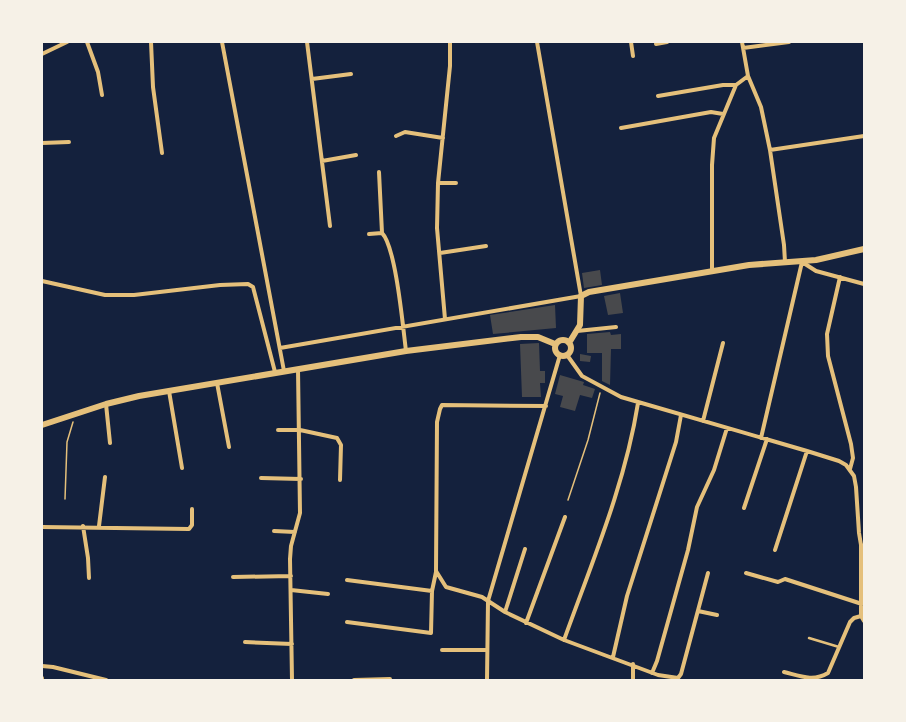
<svg xmlns="http://www.w3.org/2000/svg" width="906" height="722" font-family="Merriweather,serif">
  <style>
    .building { fill: #48494c }
    .lines { fill: none; stroke-linecap: round; stroke-linejoin: round }
    .path { stroke: #e5c07b; stroke-width: 1.5 }
    .service { stroke: #e5c07b; stroke-width: 2.5 }
    .minor { stroke: #e5c07b; stroke-width: 4 }
    .tertiary { stroke: #e5c07b; stroke-width: 6 }
  </style>
  <rect width="100%" height="100%" fill="#14213d"/>
  <path class="building" d="M600 270 602 285 584 288 582 273Z
    M620 293 623 313 608 315 604 296Z
    M555 305 556 328 493 334 490 315Z
    M610 332 611 335 621 334V349H611L610 385 602 381V353H587V334Z
    M539 343 540 371H545V383H540L541 397H522L520 344Z
    M580 354 591 356 590 362 580 361Z
    M560 375 584 382 583 385 595 389 592 398 580 395 575 411 560 407 563 396 555 394Z"/>
  <g class="lines">
    <path class="path" d="M65 499 67 442 73 422
      M568 500 588 440 600 393"/>
    <path class="service" d="M809 638 839 647"/>
    <path class="minor" d="M87 42 98 72 102 95
      M151 42 153 87 162 153
      M222 42 284 371
      M307 42 330 226
      M631 42 633 56
      M742 42 748 76 761 107 770 150 784 245 785 262
      M656 44 667 42
      M743 48 789 42
      M42 54 67 42
      M312 79 351 74
      M658 96 723 85H736
      M621 128 711 112 723 114
      M396 136 405 132 443 138
      M42 143 69 142
      M770 150 864 136
      M322 161 356 155
      M379 172 382 233C396 247 403 328 406 351
      M438 183H456
      M369 234 382 233
      M440 253 486 246
      M712 271V165L714 138 736 85 748 76
      M840 277 827 334 828 356 851 444 853 458 850 469
      M42 281 105 295H134L220 285 248 284 253 287 275 372
      M445 319 437 228 438 183 450 66V42
      M577 331 616 327
      M280 348 581 296 537 42
      M567 355 582 376 621 397 807 451 839 461 846 465 854 476 856 487 859 533 861 545 864 546
      M217 383 229 447
      M169 391 182 468
      M106 404 110 443
      M546 406 442 405 440 409 437 422 436 571 446 587 482 597 505 612 564 640 658 675 678 678 681 674 708 573
      M703 421 723 343
      M278 430H300L337 438 341 445 340 480
      M761 438 802 262 816 271 864 284
      M261 478 301 479
      M744 508 767 439
      M83 526 88 558 89 578
      M99 526 105 477
      M42 527 189 529 192 525V509
      M274 531 295 532
      M861 545V616L864 621
      M775 550 807 451
      M746 573 778 582 785 579 862 604
      M233 577 291 576
      M347 580 432 591
      M291 590 328 594
      M698 611 717 615
      M505 612 525 549
      M347 622 431 633 432 591 436 572
      M526 623 565 517
      M564 640C592 562 625 485 638 403
      M245 642 292 644
      M442 650H486
      M613 657 627 596 676 442 681 415
      M633 664V680
      M42 666 53 667 106 680
      M784 672C800 676 813 682 828 673L850 622 854 618 861 616
      M652 673 657 661 688 550 697 507 714 470 727 428
      M42 678V680
      M292 680 290 559 291 546 300 513 298 369
      M354 680 390 679
      M487 680 488 601 560 355"/>
    <path class="tertiary" d="M555 348a8 8 0 1 1 16 0a8 8 0 1 1-16 0Z
      M569 343 580 325 581 296 589 292 749 265 816 260 864 249
      M42 425 106 404 139 396 406 351 521 337H538L555 344"/>
  </g>
  <rect width="906" height="722" fill="none" stroke="#f6f1e7" stroke-width="86"/>
</svg>
